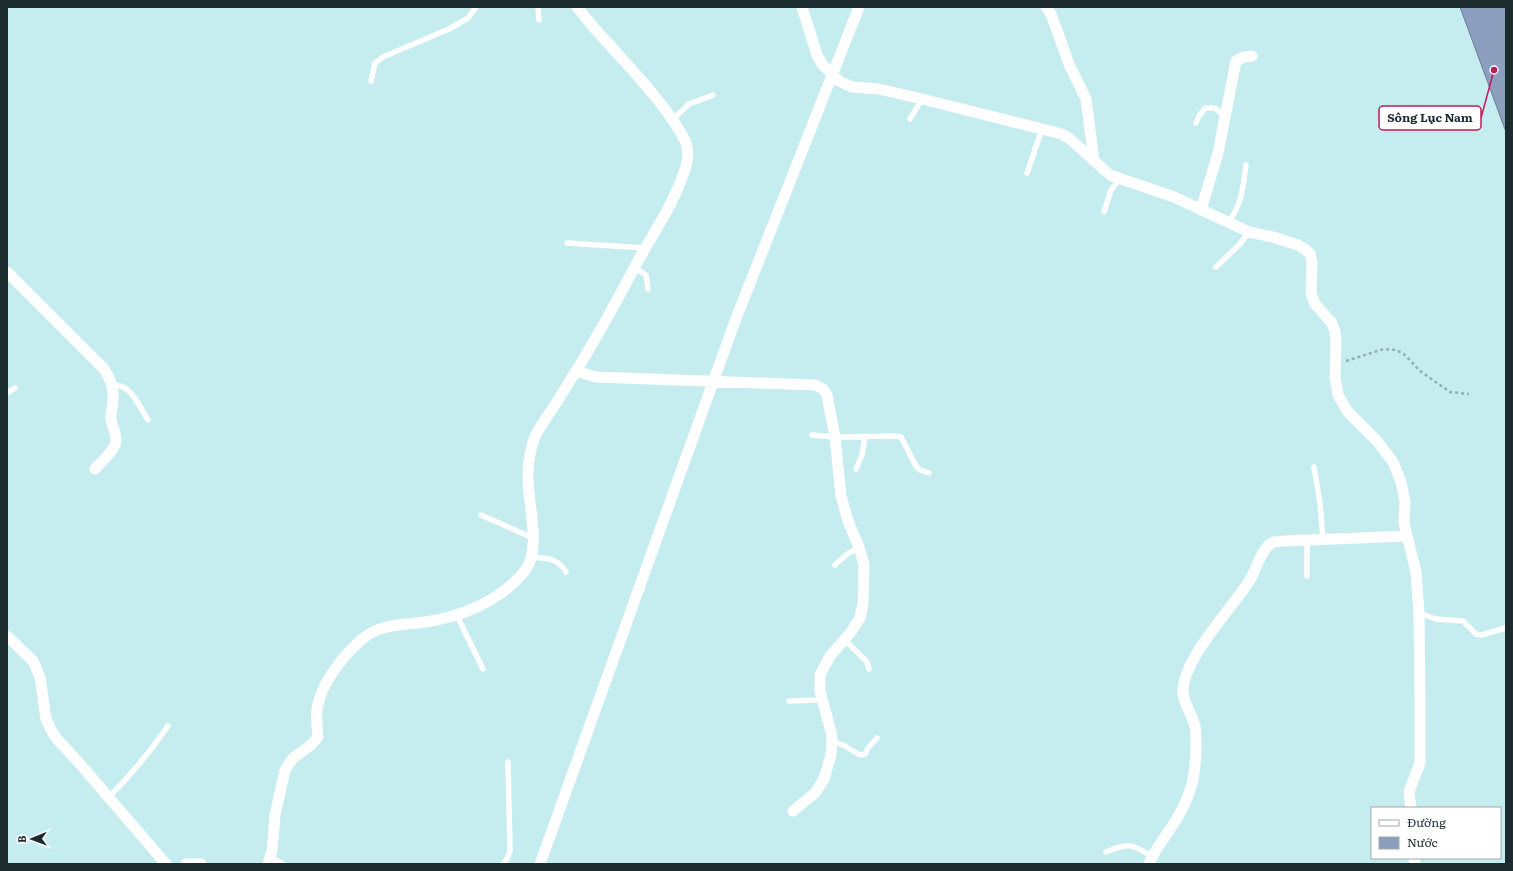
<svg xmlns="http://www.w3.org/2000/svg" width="1513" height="871" font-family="Literata,serif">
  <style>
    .water { fill: #8c9fbe; stroke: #6a7c92 }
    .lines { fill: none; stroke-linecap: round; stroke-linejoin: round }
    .path { stroke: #8fafb2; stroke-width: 2.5; stroke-dasharray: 3 3; stroke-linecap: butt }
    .service { stroke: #fff; stroke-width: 5.5 }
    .minor { stroke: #fff; stroke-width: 11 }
    .leader { fill: none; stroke: #c2185b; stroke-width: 1.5 }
    .callout-dot { fill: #c2185b; stroke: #fff; stroke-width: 1.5 }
    .callout { fill: #fff; stroke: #c2185b; stroke-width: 1.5 }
    .callout-label { font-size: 12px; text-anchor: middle; font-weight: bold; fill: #1c2b2d }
  </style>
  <rect width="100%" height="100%" fill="#c5edf0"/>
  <path class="water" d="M1460 7H1506V132Z"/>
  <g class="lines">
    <path class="path" d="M1346 361 1384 349 1396 350 1404 354 1420 371 1450 392 1469 394"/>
    <path class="service" d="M538 7 539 20
      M371 81 375 63 383 57 449 29 468 18 476 7
      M910 119 922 99
      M672 120 689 104 713 95
      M1196 123 1199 116 1205 108H1215L1225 117
      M1027 173 1042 129
      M1104 212 1111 190 1120 179
      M1228 222C1242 206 1243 186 1246 165
      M567 243 645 248
      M1216 267 1239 245 1249 232
      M633 271H640L646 275 648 289
      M112 385C132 384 138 405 148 420
      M7 393 15 388
      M812 435 835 437 894 436 901 437 916 466 920 470 929 473
      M1314 467 1320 503 1323 539
      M856 469 862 455 865 437
      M481 515 533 538
      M1307 540V576
      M531 557C546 558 558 558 566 572
      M835 565 846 555 859 547
      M1419 613 1436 619 1463 621 1476 634 1481 635 1506 628
      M457 616 483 669
      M845 640 867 662 869 669
      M789 701 822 700
      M832 741 845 746 860 755 865 754 868 748 877 738
      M109 797C131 775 150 752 168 726
      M1106 852C1128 843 1132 843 1152 857
      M270 857 283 864
      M503 864 507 859 510 851 508 762"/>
    <path class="minor" d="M802 7 817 55 822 64 839 81 852 87 879 89 922 99 1062 134 1070 139 1110 175 1174 197 1249 232 1273 237 1298 245 1305 249 1310 254 1312 263 1311 293 1315 304 1332 323 1335 332 1336 341 1335 377 1338 395 1348 412 1377 441 1393 462 1401 482 1405 502 1404 523 1416 572 1419 613 1420 703V763L1411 786 1409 793 1411 808
      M1046 7 1051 14 1069 64 1086 99 1094 161
      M1201 210 1218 153 1236 61 1244 57 1252 56
      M7 272 104 369C110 378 114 388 113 399 113 406 110 413 111 420 113 428 118 436 115 445 112 453 101 462 95 469
      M576 371 596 377 815 385 823 389 827 395 835 437 841 496 848 521 859 547 864 565 863 604 860 618 851 632 830 656 820 675V691L832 736 831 755 824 779 815 793 793 811
      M7 636 33 661 40 677 46 719 51 730 57 739 80 764 166 864
      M1414 858 1415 864
      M186 864H201
      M268 864 272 851 275 815 285 770 293 758 311 745 318 737C317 728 316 718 317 709 321 681 356 635 383 628 397 624 411 624 425 622 461 617 500 601 524 572 543 549 527 503 528 475 528 463 530 451 534 439 537 431 542 425 546 418 556 404 565 389 574 374 598 337 618 298 639 259 656 229 676 200 686 166 688 159 689 151 686 143 683 135 677 127 672 119 653 91 630 68 608 43 597 32 587 19 577 7
      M540 864 735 321 859 7
      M1149 864C1155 848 1167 835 1176 820 1182 810 1188 797 1191 787 1196 772 1197 742 1195 726 1192 714 1182 702 1183 689 1186 656 1230 610 1248 583 1256 572 1258 556 1268 546 1272 541 1278 541 1285 541L1407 536"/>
  </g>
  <path class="leader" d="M1494 70L1481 118"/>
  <circle class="callout-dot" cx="1494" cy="70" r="4"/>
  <rect class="callout" x="1379" y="106" width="102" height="24" rx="4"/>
  <g class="callout-label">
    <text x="1430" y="122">Sông Lục Nam</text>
  </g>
  <rect width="1513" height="871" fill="none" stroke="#1c2b2d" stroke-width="16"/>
  <rect x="1371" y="807" width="130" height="52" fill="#ffffff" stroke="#a4aaab"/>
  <rect x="1379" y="820" width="20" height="6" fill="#ffffff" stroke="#a4aaab"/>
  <text x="1407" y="827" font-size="12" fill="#1c2b2d">Đường</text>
  <rect x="1379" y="837" width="20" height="12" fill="#8c9fbe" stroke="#a4aaab"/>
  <text x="1407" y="847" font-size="12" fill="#1c2b2d">Nước</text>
  <g transform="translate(32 839) rotate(269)" stroke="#ffffff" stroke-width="3" paint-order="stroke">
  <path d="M0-3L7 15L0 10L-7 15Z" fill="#1c2b2d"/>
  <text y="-6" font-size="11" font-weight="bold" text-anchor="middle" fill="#1c2b2d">B</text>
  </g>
</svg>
